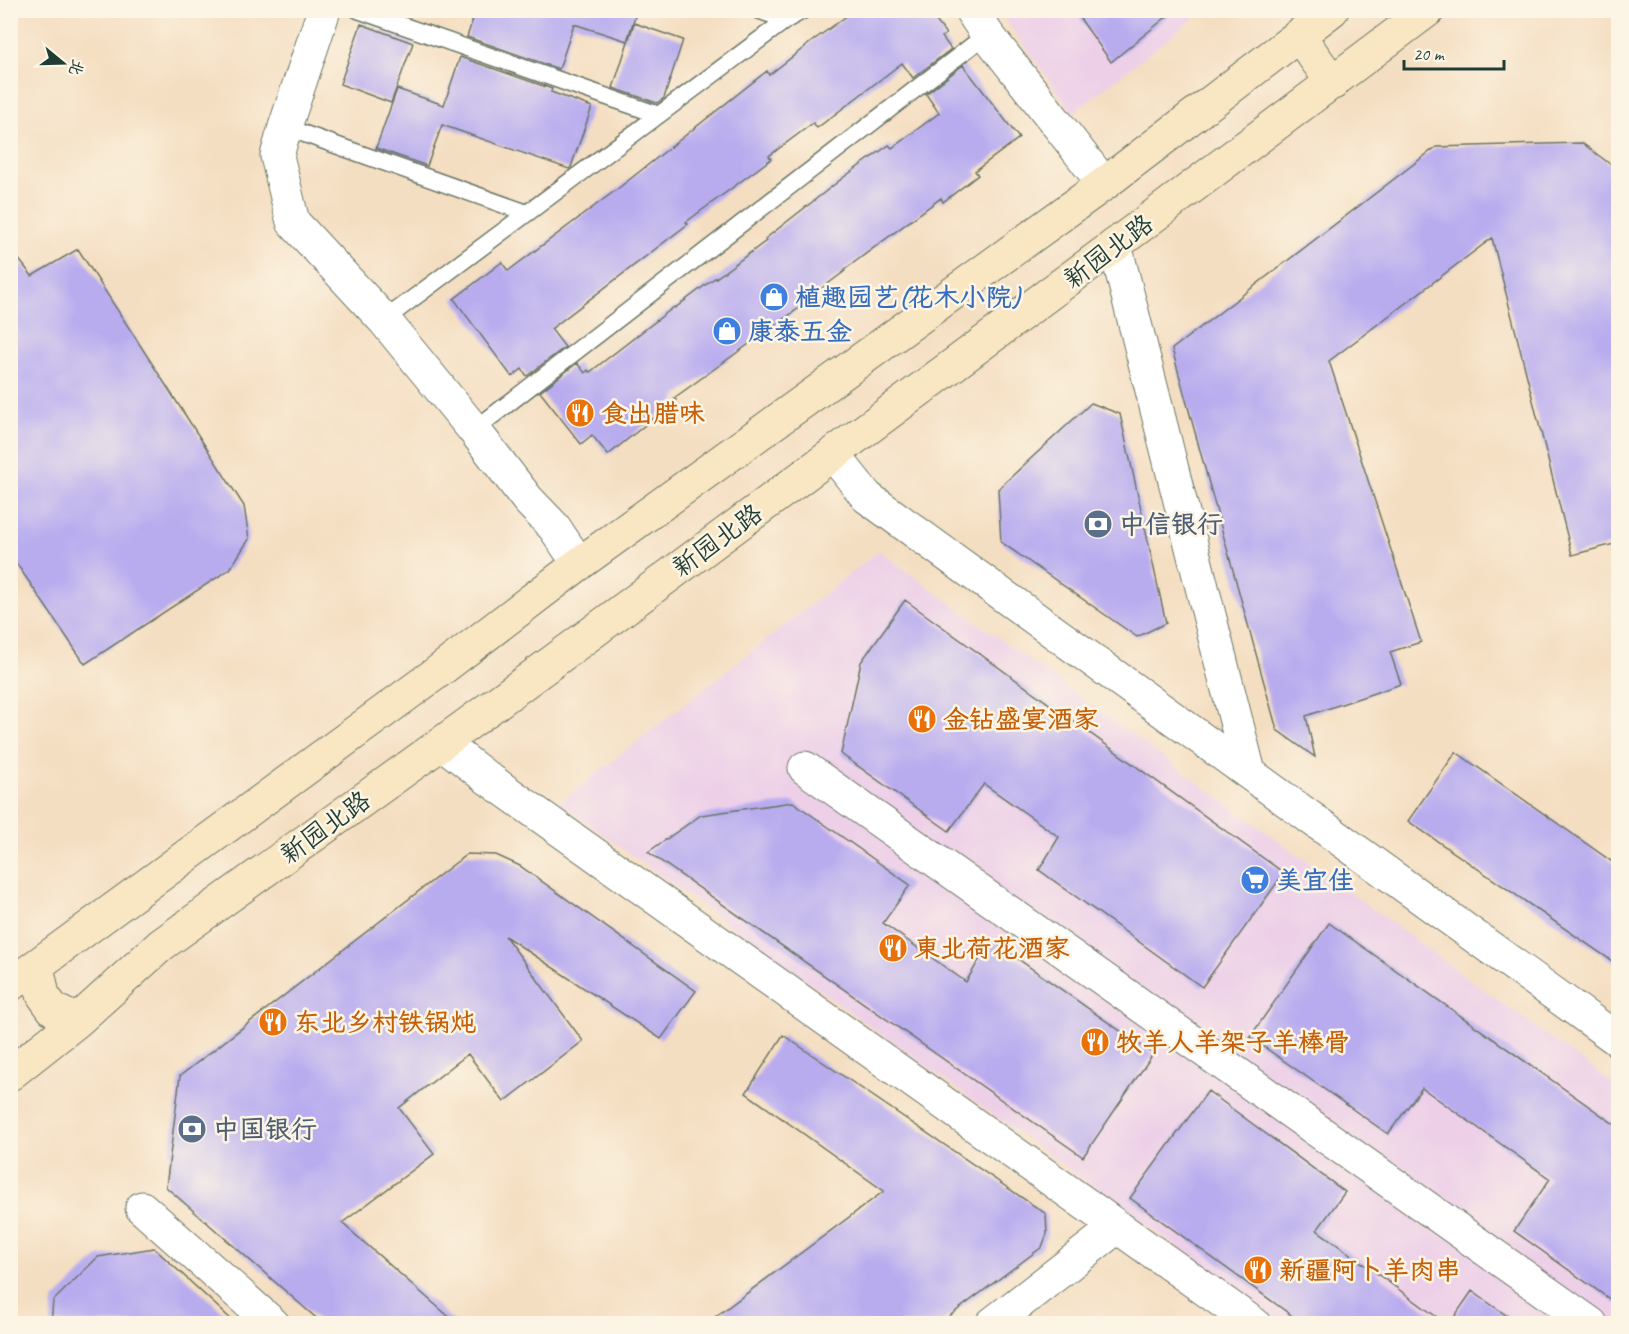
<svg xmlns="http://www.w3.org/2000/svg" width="1629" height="1334" font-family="Caveat,'LXGW WenKai TC',sans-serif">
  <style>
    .built { fill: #edd0e8 }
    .building { fill: #b8acef }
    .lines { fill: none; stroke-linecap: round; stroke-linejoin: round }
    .lane-casing { stroke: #6a7565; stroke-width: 19 }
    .street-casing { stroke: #6a7565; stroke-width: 35 }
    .secondary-casing { stroke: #6a7565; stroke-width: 35 }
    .lane { stroke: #fff; stroke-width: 16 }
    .street { stroke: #fff; stroke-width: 33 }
    .secondary { stroke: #f9e7c3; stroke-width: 33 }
    .labels { text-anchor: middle; stroke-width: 5; stroke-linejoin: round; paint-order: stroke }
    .street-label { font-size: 26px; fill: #1f3d34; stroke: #fcf5e5 }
    .shop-label { font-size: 26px; font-weight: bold; fill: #366cbe; stroke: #fcf5e5; text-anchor: start }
    .food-label { font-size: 26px; font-weight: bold; fill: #c56008; stroke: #fcf5e5; text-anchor: start }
    .service-label { font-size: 26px; font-weight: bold; fill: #4e5e75; stroke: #fcf5e5; text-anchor: start }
  </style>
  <rect width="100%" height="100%" fill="#fcf5e5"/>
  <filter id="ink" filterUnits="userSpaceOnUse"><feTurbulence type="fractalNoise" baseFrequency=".0167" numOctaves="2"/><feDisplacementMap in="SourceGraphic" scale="12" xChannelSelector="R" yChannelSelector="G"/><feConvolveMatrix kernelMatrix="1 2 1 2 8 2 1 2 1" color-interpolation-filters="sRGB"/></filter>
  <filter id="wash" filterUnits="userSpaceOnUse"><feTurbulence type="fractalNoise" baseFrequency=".008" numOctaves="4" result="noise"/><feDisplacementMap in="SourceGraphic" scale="24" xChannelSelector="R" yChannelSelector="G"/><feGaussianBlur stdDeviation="1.35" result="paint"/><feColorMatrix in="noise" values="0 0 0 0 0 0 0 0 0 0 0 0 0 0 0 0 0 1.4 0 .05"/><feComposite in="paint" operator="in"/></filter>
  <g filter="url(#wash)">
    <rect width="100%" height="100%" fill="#f4dec1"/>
    <path class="built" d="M999 11H1203L1073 113Z
      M879 551 1618 1087V1323H1283L559 803Z"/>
    <g id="blocks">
      <path class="building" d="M476 10H637L627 41 574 24 559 69 467 37Z
        M855 10H928L946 34 942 37 951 49 913 78 902 63 817 128 813 123 769 156 771 159 686 222 688 224 551 329 565 347 527 376 522 369 512 377 454 299 502 262 508 271 620 187 767 71 769 75 815 39Z
        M1074 10H1175L1111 62Z
        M634 23 683 40 664 98 657 103 613 88Z
        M361 24 413 43 391 103 340 84Z
        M460 57 552 89 551 92 592 107 571 167 569 169 442 125 427 166 376 148 397 89 444 105Z
        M963 65 1019 138 975 171 978 175 943 202 941 198 844 270 845 271 805 301 806 303 674 398 676 400 608 455 592 435 581 444 540 392 577 363 585 373 588 370 590 372 674 307 675 308 716 277V278L766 241 765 239 844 177 889 145 892 148 939 113 926 94Z
        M1582 143 1618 170V543L1572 555 1492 238 1329 361 1421 642 1390 652 1401 684 1306 716 1315 757 1277 730 1172 349 1436 147Z
        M10 248 32 276 78 249 244 506 249 539 230 569 85 664 10 554Z
        M1091 403 1120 414 1166 623 1137 637 1001 542 998 489Z
        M905 600 1284 873 1202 987 1039 870 1059 837 984 784 949 831 841 754 861 662Z
        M1456 752 1618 866V965L1408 821Z
        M793 802 910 885 883 923 966 982 991 940 1153 1054 1083 1157 648 852 701 815Z
        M467 854 496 855 520 866 696 991 661 1039 505 936 583 1041 504 1102 468 1054 399 1108 434 1154 342 1223 456 1323H322L166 1187 180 1076Z
        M1329 923 1618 1127V1305L1514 1231 1550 1179 1422 1088 1388 1134 1250 1037Z
        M783 1035 1046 1214 1047 1234 1042 1247 940 1323H707L884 1191 746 1093Z
        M1208 1091 1345 1192 1317 1230 1445 1323H1302L1130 1198Z
        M154 1248 235 1323H51L53 1301 98 1257Z
        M1472 1291 1517 1323H1450Z"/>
    </g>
  </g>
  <g filter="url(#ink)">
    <use href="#blocks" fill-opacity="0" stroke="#6a7565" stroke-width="1.5"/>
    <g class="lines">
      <g class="lane-casing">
        <path id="lane" d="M358 10 659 115
          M758 10 786 20
          M285 127 527 213
          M384 320 786 20 804 10
          M474 430 987 34"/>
      </g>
      <g class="street-casing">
        <path id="street" d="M324 10 285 127 277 156 293 222 384 320 474 430 528 500 554 527 579 564
          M971 10 987 34 1104 184
          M1115 245 1249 772
          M833 454 867 497 1618 1040
          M442 743 486 777 1254 1324
          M805 768 1591 1324
          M142 1208 273 1324
          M992 1324 1117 1227"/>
      </g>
      <g class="secondary-casing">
        <path id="secondary" d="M1299 36 1333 83
          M37 966 43 995 53 1009 77 1021
          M10 985 435 674 579 564 1104 184 1332 10
          M10 1074 77 1021 161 945 442 743 570 649 1115 245 1428 10"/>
      </g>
      <use href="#lane" class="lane"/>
      <use href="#street" class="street"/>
      <use href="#secondary" class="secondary"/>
    </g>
  </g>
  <defs>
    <g id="shop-disc" transform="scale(1.5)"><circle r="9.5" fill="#3f7fe0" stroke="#fcf5e5"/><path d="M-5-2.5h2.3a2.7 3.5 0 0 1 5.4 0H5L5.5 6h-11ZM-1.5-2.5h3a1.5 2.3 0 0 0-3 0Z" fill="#fff"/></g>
    <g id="restaurant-disc" transform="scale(1.5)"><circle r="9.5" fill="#e8710a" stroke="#fcf5e5"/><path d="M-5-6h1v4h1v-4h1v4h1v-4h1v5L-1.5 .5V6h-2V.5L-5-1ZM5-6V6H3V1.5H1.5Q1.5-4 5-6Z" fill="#fff"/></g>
    <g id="bank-disc" transform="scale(1.5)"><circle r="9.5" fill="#5c6f8a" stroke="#fcf5e5"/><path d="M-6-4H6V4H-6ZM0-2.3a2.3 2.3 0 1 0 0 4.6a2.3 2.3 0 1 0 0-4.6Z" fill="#fff"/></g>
    <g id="supermarket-disc" transform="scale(1.5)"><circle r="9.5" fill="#3f7fe0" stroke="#fcf5e5"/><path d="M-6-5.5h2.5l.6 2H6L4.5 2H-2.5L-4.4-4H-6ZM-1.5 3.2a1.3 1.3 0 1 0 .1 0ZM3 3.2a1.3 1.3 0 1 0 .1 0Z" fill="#fff"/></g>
  </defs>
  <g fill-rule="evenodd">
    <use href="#shop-disc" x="774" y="297"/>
    <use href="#shop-disc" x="727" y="331"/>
    <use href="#restaurant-disc" x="580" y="413"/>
    <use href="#bank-disc" x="1098" y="524"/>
    <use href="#restaurant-disc" x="922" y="719"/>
    <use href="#supermarket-disc" x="1255" y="880"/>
    <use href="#restaurant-disc" x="893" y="948"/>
    <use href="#restaurant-disc" x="273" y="1022"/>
    <use href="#restaurant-disc" x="1095" y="1042"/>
    <use href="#bank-disc" x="192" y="1129"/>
    <use href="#restaurant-disc" x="1258" y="1270"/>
  </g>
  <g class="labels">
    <g class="street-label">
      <text transform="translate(1108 251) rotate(-37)" y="9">新园北路</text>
      <text transform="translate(717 540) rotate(-36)" y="9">新园北路</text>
      <text transform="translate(325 827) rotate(-36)" y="9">新园北路</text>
    </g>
    <g class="shop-label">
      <text x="795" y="306">植趣园艺(花木小院)</text>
      <text x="748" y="340">康泰五金</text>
      <text x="1276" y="889">美宜佳</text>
    </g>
    <g class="food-label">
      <text x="601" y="422">食出腊味</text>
      <text x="943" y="728">金钻盛宴酒家</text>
      <text x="914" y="957">東北荷花酒家</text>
      <text x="294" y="1031">东北乡村铁锅炖</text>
      <text x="1116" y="1051">牧羊人羊架子羊棒骨</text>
      <text x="1279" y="1279">新疆阿卜羊肉串</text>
    </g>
    <g class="service-label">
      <text x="1119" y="533">中信银行</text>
      <text x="213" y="1138">中国银行</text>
    </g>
  </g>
  <rect width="1629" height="1334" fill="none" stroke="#fcf5e5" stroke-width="36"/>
  <g transform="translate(63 63) rotate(109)" stroke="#fcf5e5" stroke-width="4.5" paint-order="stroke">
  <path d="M0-4.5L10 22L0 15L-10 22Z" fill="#1f3d34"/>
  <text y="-9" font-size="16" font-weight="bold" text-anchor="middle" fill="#1f3d34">北</text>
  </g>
  <path d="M1404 60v9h100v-9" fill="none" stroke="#1f3d34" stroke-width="3"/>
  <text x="1413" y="60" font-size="18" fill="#1f3d34" stroke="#fcf5e5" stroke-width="4.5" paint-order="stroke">20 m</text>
</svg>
